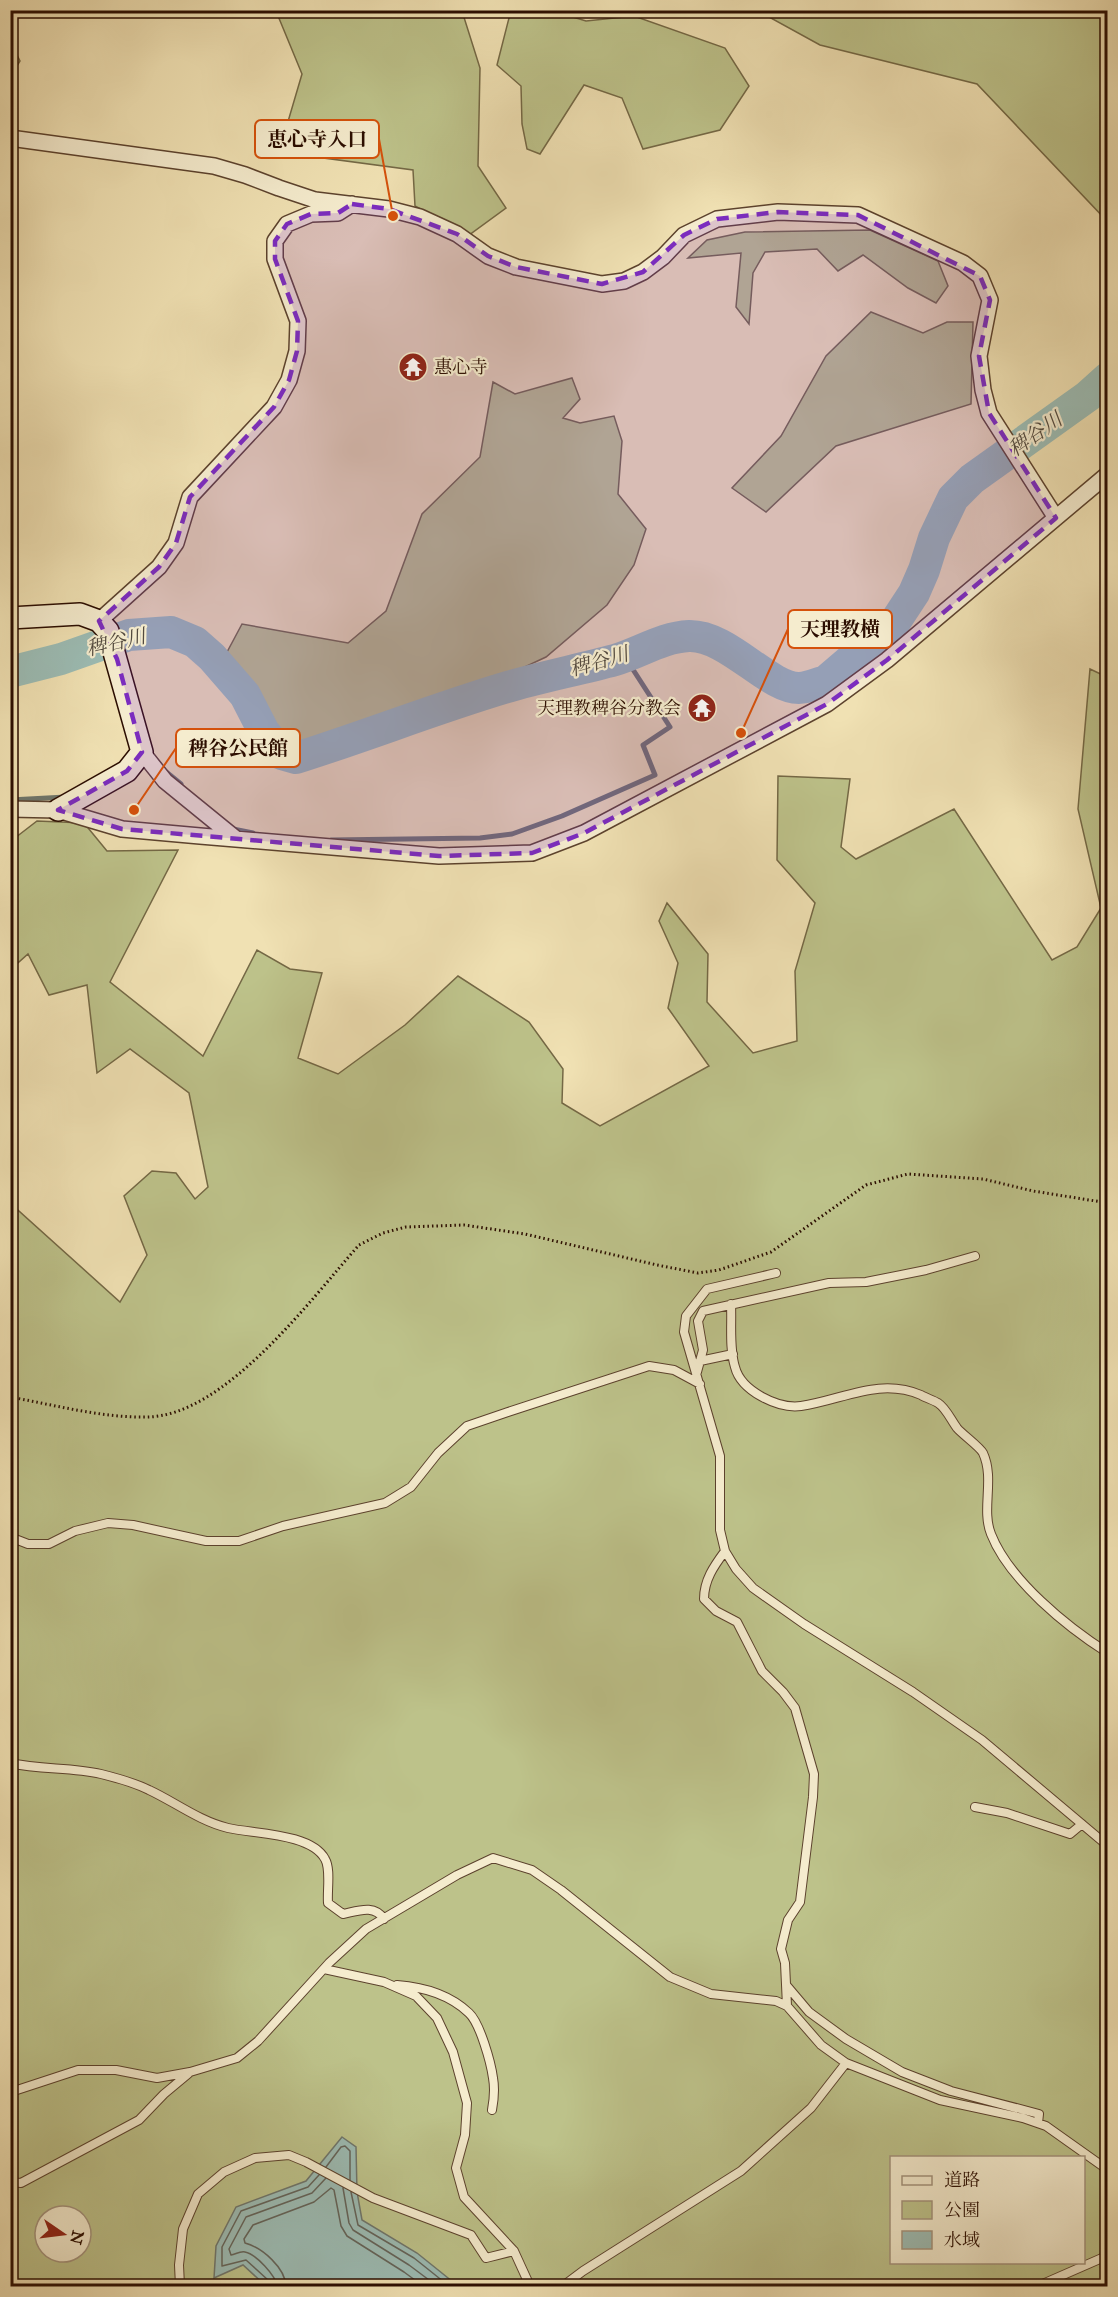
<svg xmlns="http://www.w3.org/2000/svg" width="1118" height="2297" font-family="'IM FELL Great Primer','Noto Serif JP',serif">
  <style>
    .green { fill: #bdc28a; stroke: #746845; stroke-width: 1.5; fill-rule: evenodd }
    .water { fill: #9cbcb4; stroke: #6f766c; stroke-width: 1.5 }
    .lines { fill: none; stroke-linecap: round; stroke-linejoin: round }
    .shore { stroke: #64645a; stroke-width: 1.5 }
    .stream { stroke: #6f766c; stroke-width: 5 }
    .river { stroke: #9cbcb4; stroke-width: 32 }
    .lane-casing { stroke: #5c422d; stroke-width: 10 }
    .street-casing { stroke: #5c422d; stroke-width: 18 }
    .secondary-casing { stroke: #2b0d00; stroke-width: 24 }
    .path { stroke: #2b0d00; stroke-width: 3; stroke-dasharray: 1.5 3; stroke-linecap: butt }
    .lane { stroke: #f5ecce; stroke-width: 8 }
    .street { stroke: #f5ecce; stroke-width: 15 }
    .secondary { stroke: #f5ecce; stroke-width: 21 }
    .marked { fill: #7b2cbf; fill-opacity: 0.2; stroke: #7b2cbf; stroke-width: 4.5; stroke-dasharray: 12 8; stroke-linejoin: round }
    .labels { text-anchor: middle; stroke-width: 4.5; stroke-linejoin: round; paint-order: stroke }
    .poi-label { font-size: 18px; fill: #2b0d00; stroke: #f5ecce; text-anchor: start }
    .water-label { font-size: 20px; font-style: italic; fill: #534a3f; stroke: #f5ecce }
    .leader { fill: none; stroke: #d5510b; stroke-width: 2 }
    .callout-dot { fill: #d5510b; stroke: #f5ecce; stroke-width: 2 }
    .callout { fill: #f5ecce; stroke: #d5510b; stroke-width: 2 }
    .callout-label { font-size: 20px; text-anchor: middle; font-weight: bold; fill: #2b0d00 }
  </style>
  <rect width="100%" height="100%" fill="#f0e1b3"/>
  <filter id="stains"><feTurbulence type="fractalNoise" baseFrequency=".00333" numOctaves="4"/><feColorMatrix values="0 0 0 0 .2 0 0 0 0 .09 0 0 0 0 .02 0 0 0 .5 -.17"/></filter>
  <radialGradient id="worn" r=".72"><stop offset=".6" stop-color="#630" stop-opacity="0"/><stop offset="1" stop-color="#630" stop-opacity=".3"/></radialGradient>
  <path class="green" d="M524 10 553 11 586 21 634 16 725 48 749 86 720 130 643 149 622 98 584 85 540 154 527 149 522 124 521 86 497 65 510 14Z
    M276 11H462L480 68 478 166 506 208 469 235 415 206 413 170 279 152 302 74Z
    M758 11H1107V221L977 84 820 45Z
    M11 43 20 61 11 76H10Z
    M870 230 938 261 948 286 936 303 908 288 863 255 838 271 817 249 765 252 753 273 749 324 736 307 741 253 688 258 707 240 745 232Z
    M871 312 923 333 947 322H973L971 404 836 446 766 512 732 488 781 436 826 356Z
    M572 378 580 399 563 418 580 423 614 416 622 441 618 494 646 529 634 565 607 605 546 657 501 678 381 722 308 754 263 721 226 654 242 624 348 643 386 611 422 514 480 457 493 382 515 394Z
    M1090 669 1107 677V2286H11L10 1203 120 1302 147 1255 124 1196 152 1171 176 1173 195 1199 208 1187 189 1093 130 1049 97 1073 87 985 49 995 28 954 11 969V841L37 821 84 823 107 851 178 850 110 982 203 1056 257 950 290 969 322 973 298 1058 338 1074 405 1025 458 976 529 1022 563 1069 562 1103 600 1126 709 1066 668 1008 678 963 659 921 667 903 708 954 707 1002 753 1053 797 1041 795 971 815 903 777 860 778 776 850 779 841 847 856 859 954 809 1052 960 1077 947 1101 908 1078 809ZM892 2158H1084V2262H892ZM45 2216H81V2252H45Z"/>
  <path class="water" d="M342 2137 356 2147 357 2192 362 2220 417 2253 458 2286H266L243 2265 214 2278 216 2246 236 2207 306 2181Z"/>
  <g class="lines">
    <path class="shore" d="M326 2167 341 2147 345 2146 350 2151V2180
      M343 2188 349 2223 353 2230 409 2265 437 2286
      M351 2192 358 2225 414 2258 449 2286
      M270 2286 268 2280 246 2260 222 2266V2247L241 2211 308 2187 319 2175
      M277 2286C276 2276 256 2254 245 2252 240 2251 236 2254 231 2255L229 2249 246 2217 312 2193 326 2178
      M286 2286C285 2268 263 2248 245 2243L244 2239 253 2225 314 2202 331 2188 334 2190 341 2226 347 2236 404 2272 423 2286"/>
    <path class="stream" d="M165 771 181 784
      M10 800 66 797
      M233 829 253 833
      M331 840 480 838 512 834 562 816 655 775 643 745 670 727 632 668 628 655"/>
    <path class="river" d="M10 672 61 659 129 635 171 632 195 642 212 657 245 695 264 732 282 754 296 758C366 736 434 709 504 688 541 677 578 670 615 660 639 653 663 637 689 636 728 635 768 688 799 688 808 688 818 683 826 681L895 622 914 593 924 570 934 538 953 498 972 479 1088 396 1108 378"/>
    <g class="lane-casing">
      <path id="lane" d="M776 1273 707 1289 686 1316 684 1332 720 1456V1530L725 1551 736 1569 753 1588 804 1624 913 1692 982 1740 1108 1846
        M731 1304C732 1324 729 1348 735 1367 741 1391 778 1409 801 1406 843 1400 879 1377 921 1395 926 1398 933 1400 938 1403 946 1408 951 1420 957 1428 963 1435 980 1447 983 1453 995 1479 981 1509 991 1534 1009 1580 1067 1627 1108 1653
        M700 1361 733 1354
        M697 1372 703 1350 698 1321 703 1311 829 1283 866 1282 926 1270 975 1256
        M10 1537 28 1544H49L75 1531 108 1523 133 1525 206 1541H239L283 1526 385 1503 411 1487 438 1453 467 1426 508 1412 649 1366 674 1370 700 1384
        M725 1551C714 1566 704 1580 704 1599L716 1611 737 1622 762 1671 783 1692 795 1708 814 1774 813 1797 800 1902 788 1920 781 1949 785 1963 787 2006
        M10 1763C41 1770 71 1767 101 1774 117 1778 135 1783 149 1790 175 1802 199 1821 228 1828 254 1834 311 1833 325 1859 331 1869 327 1890 328 1903L343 1914C358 1911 374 1904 384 1919
        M975 1807 1007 1813 1070 1834 1082 1824
        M324 1969 384 1982 416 1996 437 2018 453 2052 467 2103 465 2135 456 2168 464 2197 514 2251 530 2286
        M397 1985C424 1987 449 1994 469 2013 480 2023 491 2063 493 2078 495 2089 494 2099 492 2110
        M787 1986 809 2012 846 2039 902 2072 951 2091 1039 2114 1038 2123
        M10 2090H17L78 2070H116L157 2078 190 2072 237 2058 258 2041 329 1963 366 1929 457 1875 493 1858 532 1870 561 1890 670 1977 711 1994 776 2001 787 2006 821 2045 846 2063 940 2100 1023 2118 1046 2126 1108 2170
        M10 2182 21 2183 139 2120 164 2094 188 2074
        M180 2286 179 2265 183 2229 198 2194 224 2172 255 2158 289 2155 306 2162 373 2198 471 2235 486 2258 514 2251
        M563 2286 583 2271 741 2171 811 2108 846 2063
        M1038 2286 1102 2258 1108 2252"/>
    </g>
    <g class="street-casing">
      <path id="street" d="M10 138 214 166 245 175 279 188 315 200 389 209 420 217 457 234 488 256 516 267 602 284 624 281 643 272 663 257 684 235 717 219 778 212 858 215 963 263 980 276 990 300 979 356 983 390 989 413 1056 518
        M99 621 159 567 176 543 190 497 274 407 289 380 297 351 298 321 275 259V241L287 224 311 214 338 213 352 204
        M142 752 165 781 235 838
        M10 809 58 810 122 829 200 836 439 856 532 853 584 833 827 704 887 660 1108 474"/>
    </g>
    <g class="secondary-casing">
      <path id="secondary" d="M10 618 80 614 99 621 108 631 142 752 127 771 58 810"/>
    </g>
    <path class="path" d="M10 1397C55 1405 102 1418 147 1417 225 1416 310 1300 359 1245L383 1233 406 1227 464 1225 525 1234 657 1265 698 1273 719 1270 771 1252 866 1185 908 1174 983 1179 1033 1191 1108 1203"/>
    <use href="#lane" class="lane"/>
    <use href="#street" class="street"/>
    <use href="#secondary" class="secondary"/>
  </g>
  <path class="marked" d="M352 204 389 209 457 234 488 256 516 267 602 284 643 272 684 235 717 219 778 212 858 215 980 276 990 300 979 356 989 413 1056 518 887 660 827 704 584 833 532 853 439 856 122 829 58 810 127 771 142 752 117 659 99 621 159 567 176 543 190 497 274 407 289 380 297 351 298 321 275 259V241L287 224 311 214 338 213Z"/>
  <defs>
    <g id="temple-disc" transform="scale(1.5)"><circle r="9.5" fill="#8f2418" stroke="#f5ecce"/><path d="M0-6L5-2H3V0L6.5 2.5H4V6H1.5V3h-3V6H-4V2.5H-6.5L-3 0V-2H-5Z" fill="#fff"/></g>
  </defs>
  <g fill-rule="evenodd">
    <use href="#temple-disc" x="413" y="367"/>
    <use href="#temple-disc" x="702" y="708"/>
  </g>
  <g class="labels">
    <g class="poi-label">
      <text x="434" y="373">惠心寺</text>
      <text x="681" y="714" text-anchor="end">天理教稗谷分教会</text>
    </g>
    <g class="water-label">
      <text transform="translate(1035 434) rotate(-35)" y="7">稗谷川</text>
      <text transform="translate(116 642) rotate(-13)" y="7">稗谷川</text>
      <text transform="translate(599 661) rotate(-16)" y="7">稗谷川</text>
    </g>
  </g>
  <path class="leader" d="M393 216L379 139M741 733L788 629M134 810L176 748"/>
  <g class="callout-dot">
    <circle cx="393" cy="216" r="6"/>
    <circle cx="741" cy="733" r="6"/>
    <circle cx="134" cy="810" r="6"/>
  </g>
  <g class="callout">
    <rect x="255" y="120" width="124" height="38" rx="6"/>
    <rect x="788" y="610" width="104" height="38" rx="6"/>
    <rect x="176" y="729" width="124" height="38" rx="6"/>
  </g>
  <g class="callout-label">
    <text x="317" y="146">恵心寺入口</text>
    <text x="840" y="636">天理教横</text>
    <text x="238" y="755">稗谷公民館</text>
  </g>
  <rect width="1118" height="2297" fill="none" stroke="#f0e1b3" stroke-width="36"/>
  <rect x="12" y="12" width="1094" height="2273" fill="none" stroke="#2b0d00" stroke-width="3"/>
  <rect x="18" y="18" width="1082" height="2261" fill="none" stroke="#2b0d00" stroke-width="1.5"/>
  <rect x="890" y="2156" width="195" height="108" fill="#f5ecce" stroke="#a4937c" stroke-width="1.5"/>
  <rect x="902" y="2176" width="30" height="9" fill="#f5ecce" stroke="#a4937c" stroke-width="1.5"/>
  <text x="944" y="2186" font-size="18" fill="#2b0d00">道路</text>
  <rect x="902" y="2201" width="30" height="18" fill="#bdc28a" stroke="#a4937c" stroke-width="1.5"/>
  <text x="944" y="2216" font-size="18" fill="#2b0d00">公園</text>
  <rect x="902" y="2231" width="30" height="18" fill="#9cbcb4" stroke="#a4937c" stroke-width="1.5"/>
  <text x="944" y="2246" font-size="18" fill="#2b0d00">水域</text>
  <g transform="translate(63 2234) rotate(104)"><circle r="28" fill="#f5ecce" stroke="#a4937c" stroke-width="1.5"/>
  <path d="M0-4.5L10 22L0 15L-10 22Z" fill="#8f2418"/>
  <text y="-9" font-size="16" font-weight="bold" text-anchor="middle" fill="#2b0d00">N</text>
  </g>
  <rect width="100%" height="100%" filter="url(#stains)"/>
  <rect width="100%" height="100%" fill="url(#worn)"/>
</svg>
